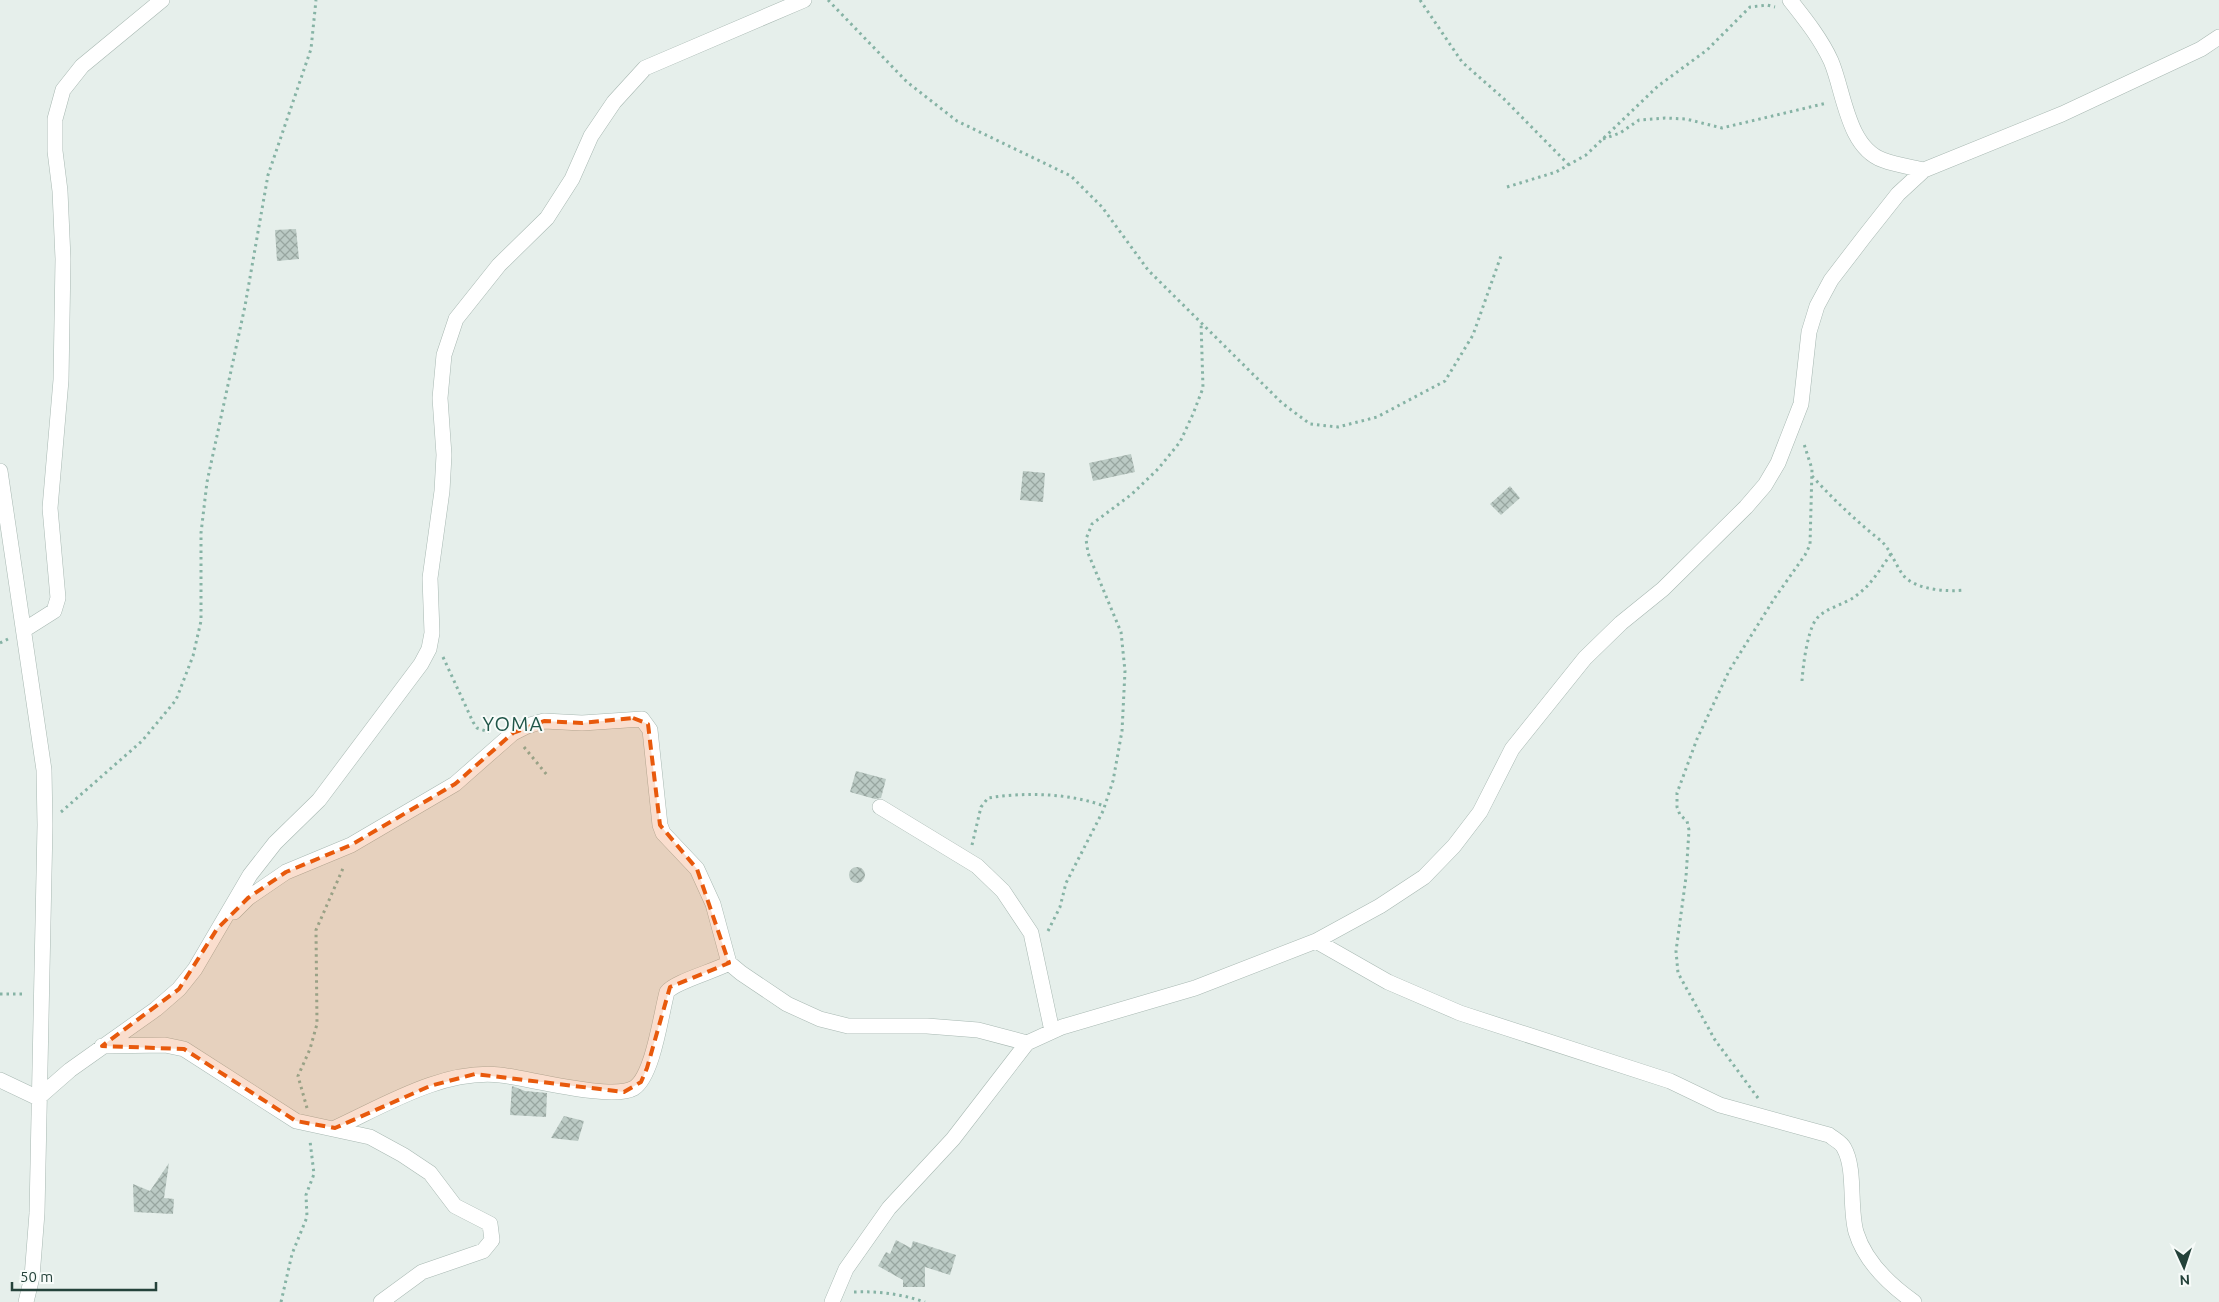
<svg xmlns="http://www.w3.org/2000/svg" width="2219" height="1302" font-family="Ubuntu,sans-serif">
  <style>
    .building { fill: url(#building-cross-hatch) }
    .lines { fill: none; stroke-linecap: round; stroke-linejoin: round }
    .minor-casing { stroke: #a8b8b2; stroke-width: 16 }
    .path { stroke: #86b3a5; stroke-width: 3; stroke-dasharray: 2.5 4; stroke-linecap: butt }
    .minor { stroke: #fff; stroke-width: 15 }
    .marked { fill: #e8590c; fill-opacity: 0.2; stroke: #e8590c; stroke-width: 4; stroke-dasharray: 10 6; stroke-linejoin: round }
    .labels { text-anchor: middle; stroke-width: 4; stroke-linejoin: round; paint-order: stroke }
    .quarter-label { font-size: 20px; letter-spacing: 1px; fill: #1f5548; stroke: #f7fbf9 }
  </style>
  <defs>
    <pattern id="building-cross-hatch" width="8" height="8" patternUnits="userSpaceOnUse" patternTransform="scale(1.25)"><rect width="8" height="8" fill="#bbcac4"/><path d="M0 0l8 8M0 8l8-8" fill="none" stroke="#98a6a0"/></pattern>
  </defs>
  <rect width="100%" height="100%" fill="#e6efeb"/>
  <path class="building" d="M296 229 299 259 277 261 275 230Z
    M1131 454 1135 472 1093 481 1089 463Z
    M1023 471 1045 473 1043 502 1020 500Z
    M1510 486 1520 498 1501 515 1490 504Z
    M856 771 886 779 881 798 875 799 850 792Z
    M849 875a8 8 0 1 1 16 0a8 8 0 1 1-16 0Z
    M512 1086 525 1091 547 1093 546 1117 510 1115Z
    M564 1116 584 1121 578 1141 551 1138Z
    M169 1163 164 1198 174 1199 173 1214 134 1212 133 1184 150 1191Z
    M896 1240 911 1248 913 1241 956 1255 950 1275 925 1267V1287H903V1280L878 1266 886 1252 890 1254Z"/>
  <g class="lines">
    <g class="minor-casing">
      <path id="minor" d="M1790 0C1805 19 1821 39 1831 61 1844 91 1847 147 1883 160 1896 165 1911 167 1924 170
        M0 471 44 770 45 825 37 1213 32 1277 26 1302
        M24 630 54 611 58 598 50 508 61 380 63 259 60 191 55 151V119L63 90 82 66 162 0
        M880 807 977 866 1003 891 1031 933 1052 1031
        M234 912 248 898 286 872 351 845 455 784 513 733 527 726 544 721 582 723 642 719 650 730 660 825 663 833 697 869 713 904 729 963 741 973 787 1004 820 1019 848 1026H927L978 1030 1027 1043
        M1316 941 1388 982 1460 1013 1670 1081 1720 1105 1829 1135C1834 1139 1842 1143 1844 1148 1856 1169 1849 1207 1856 1232 1865 1262 1890 1285 1914 1302
        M102 1046 165 1045 184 1049 296 1121 370 1137 403 1155 430 1173 455 1206 490 1224 492 1240 483 1251 422 1272 381 1302
        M0 1080 38 1098 70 1070 156 1009 179 989 195 969 250 875 275 843 319 800 421 664 429 649 432 633 430 578 442 491 444 455 440 398 444 355 456 319 499 265 547 218 572 179 591 136 614 102 645 68 804 0
        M335 1128C385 1105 443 1069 500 1075 528 1078 612 1101 634 1088 653 1076 661 1014 667 992 674 982 715 971 729 963
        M832 1302 846 1269 889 1208 953 1139 1027 1043 1062 1027 1195 988 1316 941 1380 906 1424 877 1454 846 1480 812 1512 749 1585 658 1621 623 1663 589 1746 507 1765 485 1778 463 1801 404 1809 332 1817 306 1831 280 1864 237 1898 194 1924 170 2062 114 2201 49 2219 37"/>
    </g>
    <path class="path" d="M828 0 907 82 957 121 1071 176 1102 207 1148 270 1282 403 1310 424 1338 427 1377 417 1445 381 1473 335 1502 253
      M1420 0 1462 62 1503 98 1569 165
      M1603 139 1620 133 1639 120 1665 118 1686 119 1722 128 1827 103
      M1507 187 1556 172 1586 155 1658 86 1707 50 1750 7 1767 5 1775 7
      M1812 476C1833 499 1855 520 1880 540 1890 548 1895 564 1903 575 1915 590 1948 592 1965 590
      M0 643 8 639
      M443 657 473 722 477 728 489 732
      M1802 681C1803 666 1807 634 1815 621 1823 608 1845 605 1857 595 1872 584 1880 569 1891 554
      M524 747 547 775
      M61 812 142 741 176 700 193 656 201 621V533L207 482 245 306 268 175 311 49 316 0
      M972 845 981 807 988 798C1025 792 1069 793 1104 806
      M1048 931 1060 907 1066 883 1103 811 1113 781 1122 731 1125 671 1121 632 1088 553 1086 539 1092 524 1132 494 1158 469 1180 442 1193 414 1203 388 1201 322
      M0 994H25
      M1758 1098 1715 1040 1678 973 1676 951 1686 877 1689 830 1687 821 1680 815 1677 807V793L1697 739 1729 671 1774 599 1805 555 1810 545 1812 469 1804 444
      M307 1108 298 1076 310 1049 317 1024 316 930 344 866
      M854 1292C879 1291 901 1294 925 1302
      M281 1302 292 1254 307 1217 306 1195 314 1174 310 1141"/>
    <use href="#minor" class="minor"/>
  </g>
  <path class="marked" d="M633 718 648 724 660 825 697 869 729 963 670 987 647 1068 641 1082 624 1092 475 1074 430 1086 335 1128 296 1121 184 1049 102 1046 179 989 217 929 248 898 286 872 351 845 455 784 513 733 544 721 582 723Z"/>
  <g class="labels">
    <g class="quarter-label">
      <text x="513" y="731">YOMA</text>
    </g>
  </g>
  <g transform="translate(2184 1267) rotate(177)" stroke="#f7fbf9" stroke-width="4" paint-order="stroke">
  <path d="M0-4L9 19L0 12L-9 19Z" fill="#24423a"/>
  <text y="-8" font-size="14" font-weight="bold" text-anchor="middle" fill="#24423a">N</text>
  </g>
  <path d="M12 1282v8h144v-8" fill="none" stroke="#24423a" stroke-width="2.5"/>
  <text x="20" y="1282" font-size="15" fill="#24423a" stroke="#f7fbf9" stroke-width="4" paint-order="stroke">50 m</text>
</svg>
